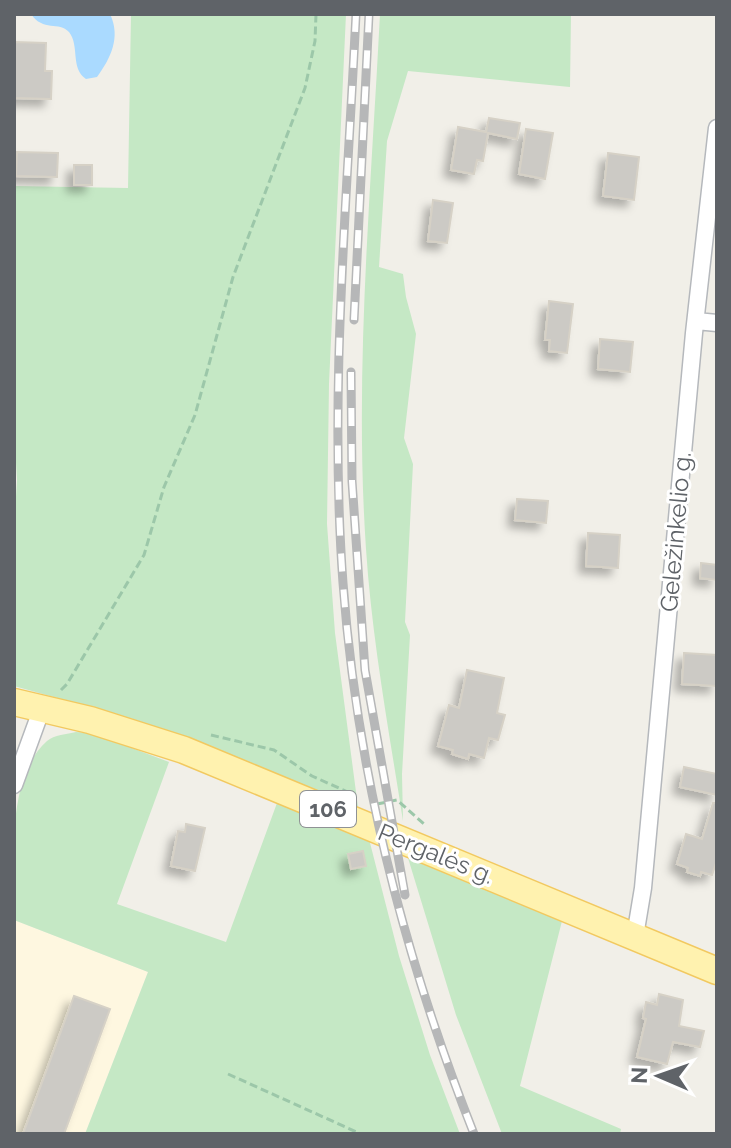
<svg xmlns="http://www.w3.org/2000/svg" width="731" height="1148" font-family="Raleway,sans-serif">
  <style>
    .commercial { fill: #fef7e0 }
    .green { fill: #c5e8c5 }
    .water { fill: #aadaff }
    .building { fill: #cccac5; stroke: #d6d1c6; stroke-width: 2; filter: url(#shadow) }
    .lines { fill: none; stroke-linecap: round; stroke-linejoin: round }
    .minor-casing { stroke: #b5b8bc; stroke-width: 19 }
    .primary-casing { stroke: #f2c960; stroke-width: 29 }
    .path { stroke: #9cc7a9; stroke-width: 3; stroke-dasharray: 8 4; stroke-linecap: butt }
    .minor { stroke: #fff; stroke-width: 16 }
    .primary { stroke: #fff2af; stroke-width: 26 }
    .rail-casing { stroke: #b6b7b8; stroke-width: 9 }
    .rail { stroke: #fff; stroke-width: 6; stroke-dasharray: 18; stroke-linecap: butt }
    .labels { text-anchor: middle; stroke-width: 6; stroke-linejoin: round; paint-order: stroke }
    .shield { fill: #fff; stroke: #8f9295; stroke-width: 2 }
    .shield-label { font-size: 22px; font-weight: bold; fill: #5f6368 }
    .street-label { font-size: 24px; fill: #5f6368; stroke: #fff }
  </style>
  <defs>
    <filter id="shadow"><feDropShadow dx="-7" dy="7" stdDeviation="4" flood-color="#0004"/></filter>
  </defs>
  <rect width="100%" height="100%" fill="#f1efe8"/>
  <path class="commercial" d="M14 920 148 972 85 1134H14Z"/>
  <path class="green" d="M131 14H346L329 384 327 524 335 633 358 807 133 719 14 686V529L17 480 14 428V186L128 188Z
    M380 14H571L570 87 408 71 387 141 379 267 403 274 406 297 416 334 404 438 413 464 405 622 410 635 402 774 403 821C389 731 372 640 366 549 354 372 371 192 380 14Z
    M76 732 92 733 169 762 117 904 226 942 277 803 369 839 399 956 430 1055 460 1134H85L148 972 14 920C14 869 5 778 47 741 54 735 67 734 76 732Z
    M408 858 562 921 520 1086 621 1129 620 1134H502L456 1015Z"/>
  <path class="water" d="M31 14H110C121 37 111 58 97 77L86 79C70 68 80 46 69 32 59 21 43 32 31 14Z"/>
  <path class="building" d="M14 42 46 43 45 71H52L51 99 14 98Z
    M489 118 520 123 517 139 488 133 483 161 477 160 474 174 451 170 458 127 486 132Z
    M526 129 553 133 545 179 519 174Z
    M17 152 58 153 57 177 16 176Z
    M608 153 639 157 634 200 603 196Z
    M74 165H92V185H74Z
    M433 200 453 203 447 243 428 241Z
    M549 301 573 304 567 353 549 351 550 340H545Z
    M600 339 633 342 630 372 598 369Z
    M517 499 548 501 546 523 515 520Z
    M588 533 620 535 618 568 586 566Z
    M701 563 717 565V580L700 578Z
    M684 653 717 655V686L682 684Z
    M467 670 504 678 497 713 505 715 498 740 489 738 484 758 469 754 468 759 452 754 453 750 438 746 449 705 459 708Z
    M684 767 717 774V795L680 787Z
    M713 803H717V860L712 875 701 872 700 876 687 872 688 868 677 864 686 834 702 839Z
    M186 824 205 828 195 871 171 866 178 831 185 832Z
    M363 851 366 866 351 869 348 854Z
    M659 994 683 1000 679 1026 704 1031 700 1047 673 1042 667 1064 637 1057 646 1019 643 1018 646 1002 657 1005Z
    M74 996 110 1009 64 1134H23Z"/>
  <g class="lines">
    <g class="minor-casing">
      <path id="minor" d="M696 321 717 323
        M14 785 42 708
        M635 936 643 888 694 333 717 128"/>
    </g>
    <g class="primary-casing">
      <path id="primary" d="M14 702 90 720 184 750 717 971"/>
    </g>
    <path class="path" d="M61 690 67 684 144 555 164 487 195 415 233 277 305 88 315 41 316 14
      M211 735 274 750 312 776 350 793
      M377 804 397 800 424 824
      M228 1074 361 1134"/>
    <use href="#minor" class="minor"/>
    <use href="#primary" class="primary"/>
    <g class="rail-casing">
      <path id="rail" d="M356 14C347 203 329 394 343 583 357 773 404 957 474 1134
        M354 320 369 14
        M351 372 352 481 365 670 405 895"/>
    </g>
    <use href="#rail" class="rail"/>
  </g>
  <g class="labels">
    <rect class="shield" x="300" y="791" width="56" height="36" rx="6"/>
    <g class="shield-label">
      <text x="328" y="817">106</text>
    </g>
    <g class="street-label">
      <text transform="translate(676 532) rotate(-85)" y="8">Geležinkelio g.</text>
      <text transform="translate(436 854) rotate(22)" y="8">Pergalės g.</text>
    </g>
  </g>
  <rect width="731" height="1148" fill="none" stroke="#5f6368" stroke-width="32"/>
  <g transform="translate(659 1076) rotate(272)" stroke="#ffffff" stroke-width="6" paint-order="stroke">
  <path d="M0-6L14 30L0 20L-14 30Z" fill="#5f6368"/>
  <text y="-12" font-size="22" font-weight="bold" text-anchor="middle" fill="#5f6368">N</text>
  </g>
</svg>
